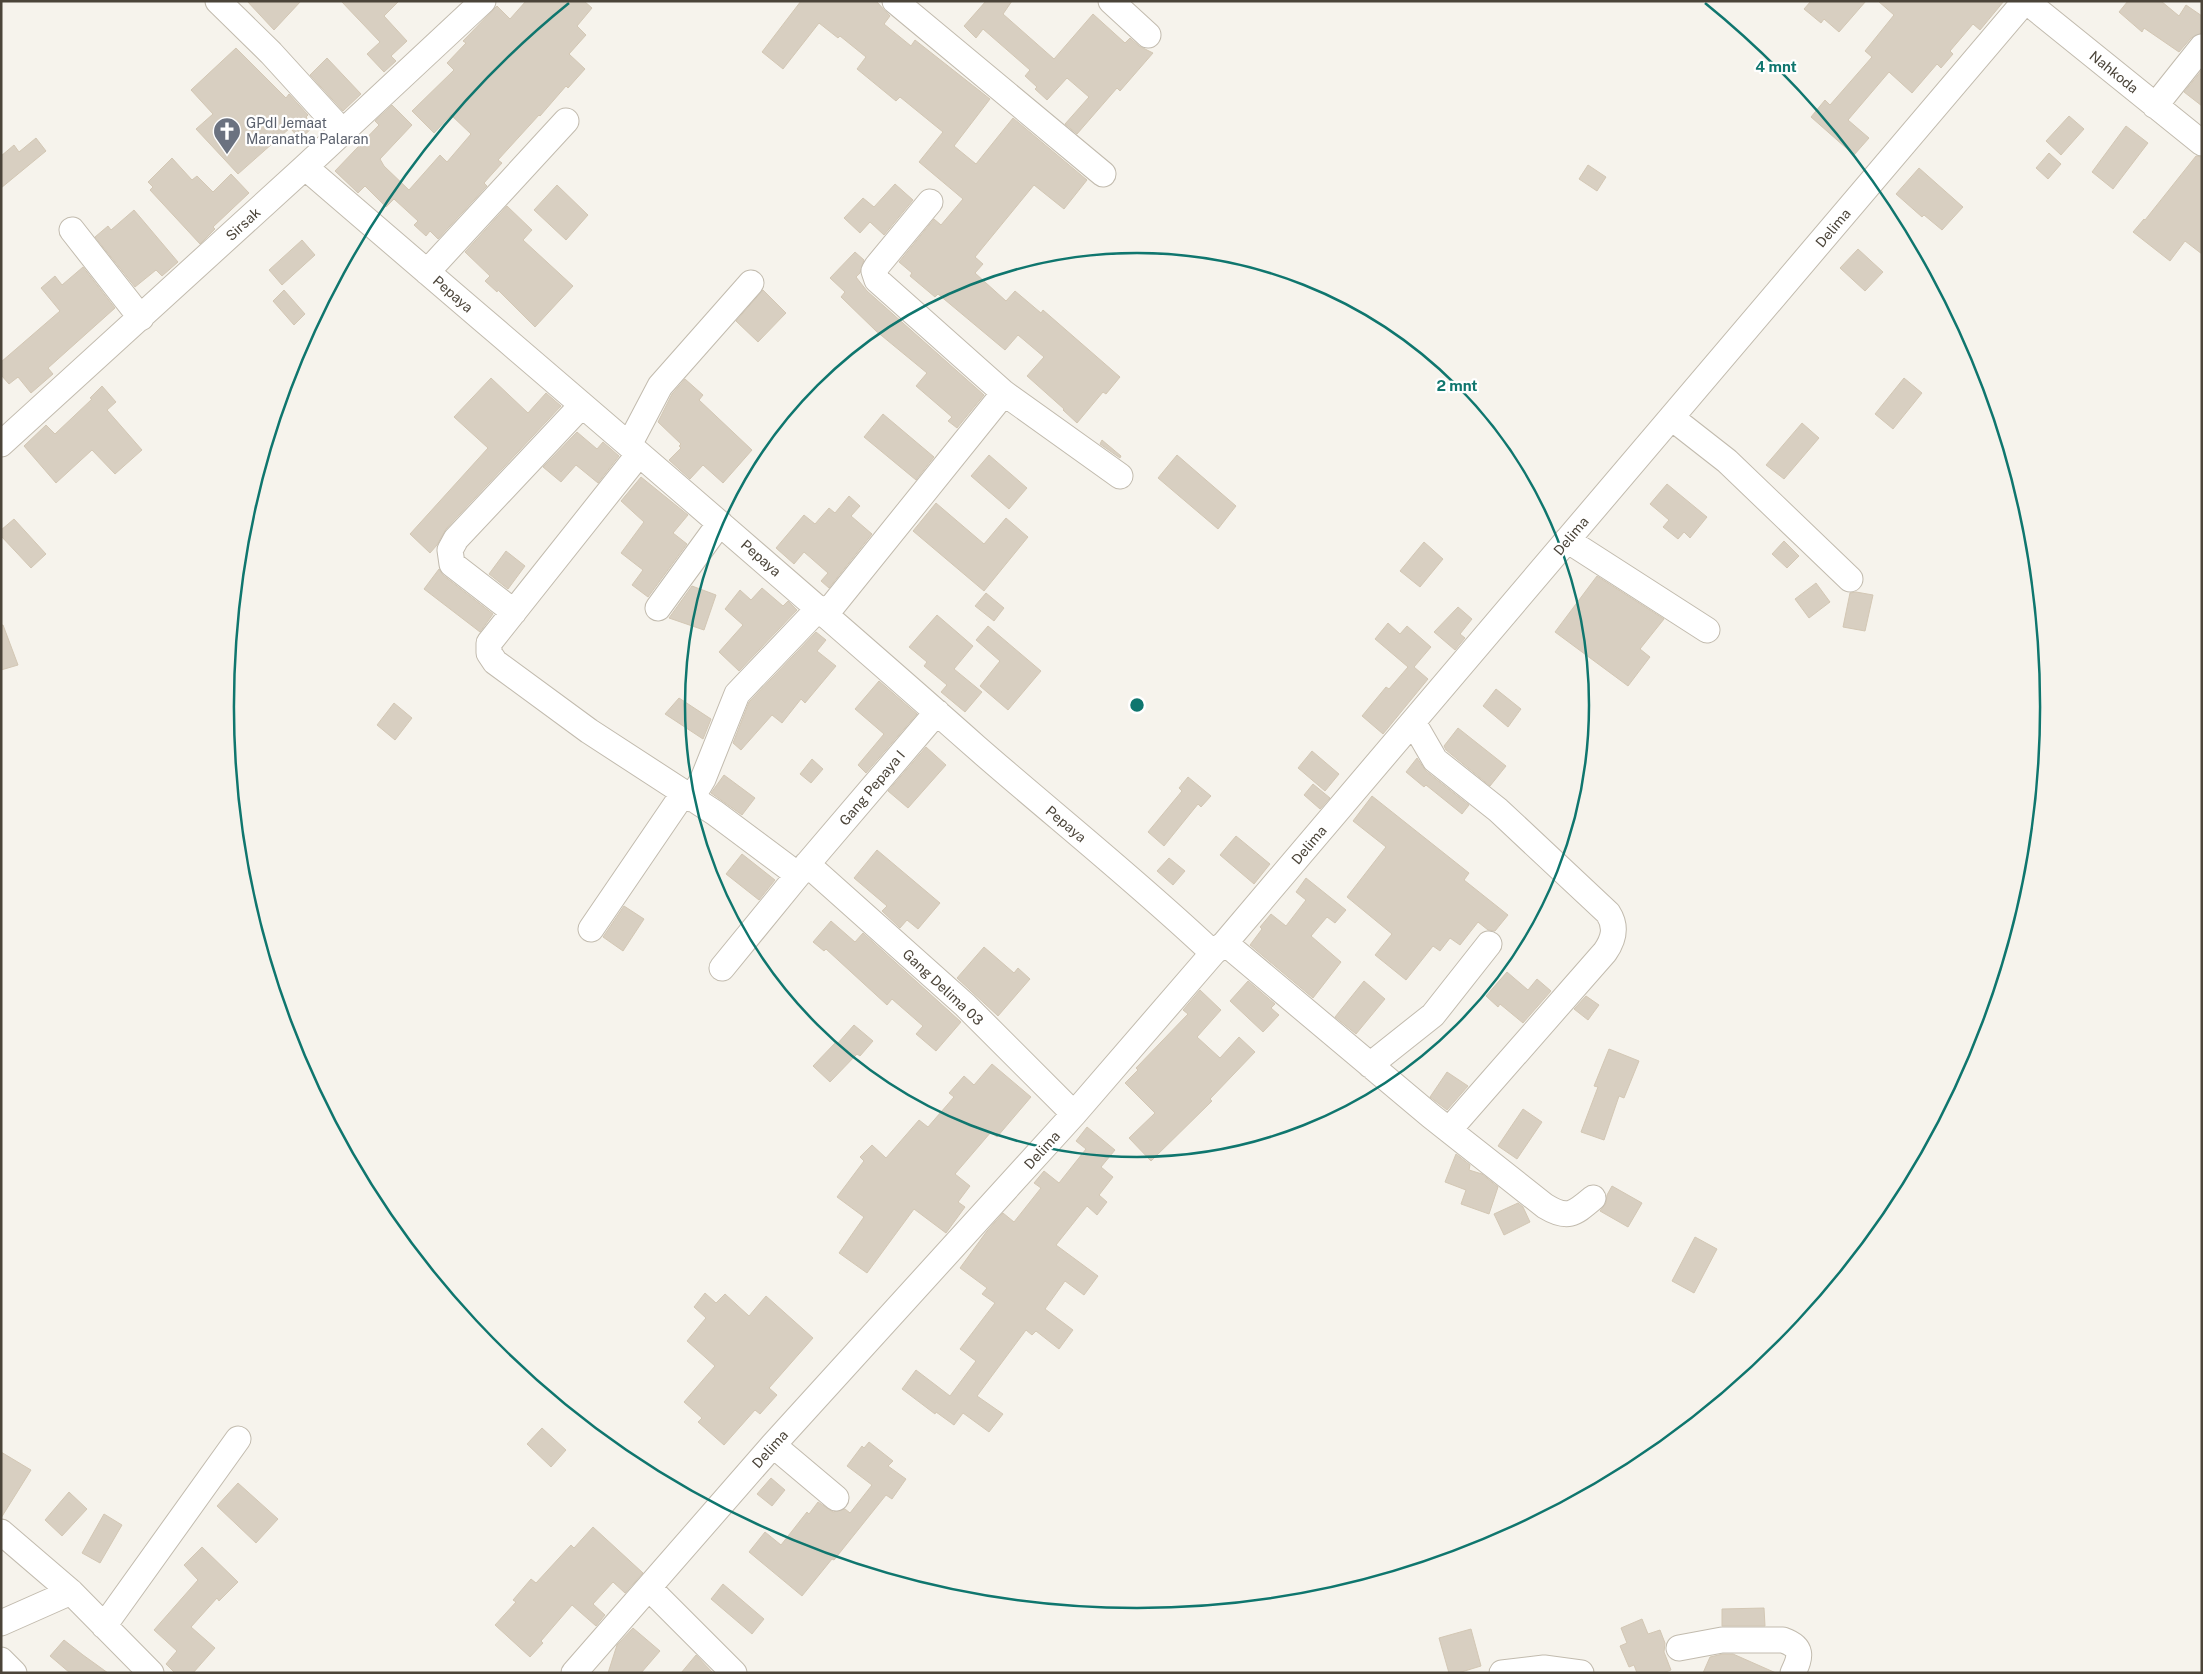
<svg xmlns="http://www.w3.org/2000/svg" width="2203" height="1674" font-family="'Public Sans',sans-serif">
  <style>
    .building { fill: #d8cfc1; stroke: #d3c7b4 }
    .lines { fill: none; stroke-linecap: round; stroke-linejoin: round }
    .minor-casing { stroke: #c2bbae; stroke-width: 27 }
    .minor { stroke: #fff; stroke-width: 25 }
    .ring { fill: none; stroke: #0f766e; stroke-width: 2.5 }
    .labels { text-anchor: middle; stroke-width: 4.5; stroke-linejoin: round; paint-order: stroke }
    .street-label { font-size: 14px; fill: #4b4439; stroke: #fff }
    .worship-label { font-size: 14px; fill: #5b616d; stroke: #fff; text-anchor: start }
    .centre { fill: #0f766e; stroke: #fff; stroke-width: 2.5 }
    .ring-label { font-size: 15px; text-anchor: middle; font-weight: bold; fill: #0f766e; stroke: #fff; stroke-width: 4.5; stroke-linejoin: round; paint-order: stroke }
  </style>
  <rect width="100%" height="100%" fill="#f6f3ec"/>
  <path class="building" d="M247 1H301L274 30Z
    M341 1H399L384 16 407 41 391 56 396 61 384 72 367 54 380 42Z
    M526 1H584L592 8 577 26 586 35 569 54 585 69 568 88 566 86 540 116 539 115 498 160 502 163 484 183 487 186 438 239 430 231 426 236 414 225 418 221 394 199 386 207 365 186 358 193 335 171 379 125 375 121 392 105 412 125 380 159 384 166 409 190 440 155 447 162 471 134 451 115 434 133 412 111 454 70 447 63 466 43 463 41 497 6 510 19Z
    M801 1H876L890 16 884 24 911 46 915 40 990 99 954 146 976 164 1013 118 1087 180 1064 209 1034 185 975 257 983 264 975 273 1006 301 1015 291 1041 313 1043 310 1120 377 1106 394 1103 392 1077 423 1063 410 1064 409 1027 376 1044 357 1018 335 1005 350 938 294 935 297 910 276 912 273 899 262 934 219 941 225 963 199 919 162 943 132 900 97 896 101 857 69 866 57 840 36 838 38 819 23 783 69 762 52Z
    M986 1H1012L1003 14 1054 59 1093 14 1125 43 1130 38 1139 46 1153 53 1120 91 1117 88 1077 134 1065 124 1089 97 1067 78 1047 100 1035 89 1037 87 1025 76 1030 70 983 29 976 38 964 26Z
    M1811 1H1866L1839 32 1824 19 1821 23 1804 9Z
    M1878 1H2004L1980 30 1973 24 1950 51 1953 54 1941 68 1937 64 1912 93 1889 72 1848 120 1869 138 1854 155 1811 117 1825 100 1830 105 1872 57 1865 51 1894 15Z
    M2128 1H2161L2179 16 2186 5 2202 16V33L2191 38 2179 52 2144 28 2142 32 2119 12Z
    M236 48 286 98 289 94 308 115 306 117 314 126 300 139 290 128 238 174 196 129 213 114 191 90Z
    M327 58 361 94 343 111 310 75Z
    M2202 70V106L2184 92Z
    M2069 116 2084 129 2061 155 2046 141Z
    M2126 126 2148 143 2113 189 2092 172Z
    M36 138 46 151 1 188V156L14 145 19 152Z
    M2049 153 2061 164 2048 179 2036 168Z
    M2196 156 2202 157V254L2185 241 2170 261 2133 232 2144 219 2145 220Z
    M172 158 192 180 197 176 213 192 231 174 249 193 213 227 215 229 200 244 150 190 153 187 148 182Z
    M1588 165 1606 177 1597 191 1579 179Z
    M1919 168 1963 207 1942 230 1924 215 1922 217 1896 194Z
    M895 184 913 200 884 235 870 222 860 233 844 218 863 198 874 207Z
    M557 185 588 215 566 240 534 210Z
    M507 206 532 230 523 240 573 286 535 327 498 290 497 292 485 281 490 276 465 252Z
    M134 210 178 262 162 276 156 270 135 287 95 237 108 226 111 230Z
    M302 240 315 255 282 285 269 270Z
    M1858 249 1883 272 1865 291 1840 268Z
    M855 252 864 260 860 273 856 277 867 291 984 395 957 428 948 421 952 417 916 386 927 373 876 331 841 297 845 292 830 278Z
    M83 267 115 308 48 368 53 374 31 393 18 377 9 384 1 375V362L60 311 41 288 55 276 62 285Z
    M284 290 305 314 294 325 273 301Z
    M763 290 786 313 758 342 736 321Z
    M491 378 528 413 546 393 561 406 446 529 437 545 430 553 410 534 488 448 454 417Z
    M1904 378 1922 393 1893 429 1875 414Z
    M685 379 703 395 699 400 752 450 723 483 703 465 690 479 669 460 681 448 679 446 681 444 658 422 672 394Z
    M102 386 116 402 107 410 142 450 115 474 92 450 56 483 24 446 46 425 55 434 92 399 90 398Z
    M883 414 934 457 916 480 864 437Z
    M1802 423 1819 438 1784 479 1766 465Z
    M577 432 597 449 603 442 619 456 598 483 576 465 561 482 543 467Z
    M1102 440 1121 456 1120 458 1100 444Z
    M989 455 1027 488 1009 509 971 476Z
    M1177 455 1236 506 1218 529 1158 478Z
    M641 477 688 515 673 533 687 544 648 597 632 585 643 570 621 553 644 522 621 501Z
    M1667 484 1707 517 1690 538 1684 532 1678 539 1663 527 1669 520 1650 504Z
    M849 496 860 506 851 516 872 534 829 588 821 581 828 573 804 552 794 564 776 548 804 515 815 524 829 508 835 513Z
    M936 503 984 544 1006 518 1028 537 984 591 913 531Z
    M14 519 46 554 31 568 1 536V530Z
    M1784 541 1799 556 1787 568 1772 554Z
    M1424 542 1443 559 1420 587 1400 571Z
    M506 551 525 566 508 589 489 574Z
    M439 569 443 575 493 614 480 632 424 589Z
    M1597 576 1664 619 1640 649 1650 657 1628 686 1555 632Z
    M1816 583 1830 602 1809 618 1795 599Z
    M692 586 716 595 704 630 669 618Z
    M762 588 783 606 788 601 797 610 739 671 719 652 743 625 725 609 740 590 751 600Z
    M1856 592 1873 595 1865 631 1843 627 1850 593Z
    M986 593 1004 608 994 621 975 606Z
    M1458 607 1472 619 1460 634 1465 638 1455 650 1434 632Z
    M937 615 973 646 954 669 982 692 965 712 941 692 947 685 924 666 927 662 909 647Z
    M1388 623 1400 634 1407 626 1431 647 1414 667 1428 679 1383 734 1362 716 1386 687 1389 689 1408 667 1375 639Z
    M1 625H3L18 665 1 670Z
    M988 626 1041 671 1008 710 980 686 1000 661 976 640Z
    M816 632 826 640 817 651 836 666 805 703 801 699 782 723 772 715 741 750 733 743 749 702Z
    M879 681 917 714 866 773 858 765 884 734 855 709Z
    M1496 689 1521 709 1508 727 1483 706Z
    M679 698 711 719 703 739 665 714Z
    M394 703 412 718 395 740 377 725Z
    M1458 728 1506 766 1490 786 1446 750 1444 746Z
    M926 747 946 765 908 808 888 791Z
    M1312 751 1339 774 1325 791 1298 768Z
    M1417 758 1426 771 1469 805 1462 814 1426 785 1424 787 1406 772Z
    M812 759 823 769 811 783 800 774Z
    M724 775 755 798 742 815 711 793Z
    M1188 777 1211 796 1201 807 1198 804 1164 846 1148 832 1182 791 1179 788Z
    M1313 784 1330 798 1320 809 1304 795Z
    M1372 796 1469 873 1464 880 1508 915 1495 931 1488 930 1478 922 1460 945 1450 938 1440 951 1433 946 1406 980 1375 955 1392 934 1347 897 1386 847 1353 821Z
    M1236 836 1270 864 1254 884 1220 855Z
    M877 850 940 903 918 929 907 920 900 928 882 911 887 906 854 878Z
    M742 854 775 880 759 900 726 874Z
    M1169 858 1185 871 1173 885 1157 871Z
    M1306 878 1346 910 1335 923 1327 917 1311 936 1341 962 1313 998 1250 945 1262 929 1260 927 1271 914 1286 926 1306 900 1296 892Z
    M624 906 644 919 623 951 603 937Z
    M831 921 855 942 863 933 961 1022 936 1051 916 1034 923 1026 892 999 887 1005 826 949 824 951 813 942Z
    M984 947 1014 973 1018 968 1030 979 998 1016 957 978Z
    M1507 972 1528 990 1537 979 1551 991 1523 1023 1500 1004 1498 1007 1486 996Z
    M1248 981 1275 1004 1271 1008 1279 1015 1263 1032 1230 1001Z
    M1364 981 1385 999 1356 1034 1335 1017Z
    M1200 990 1221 1010 1197 1037 1220 1058 1239 1037 1255 1052 1210 1099 1212 1101 1151 1161 1129 1138 1155 1113 1125 1083 1138 1070 1136 1068 1188 1014 1183 1010Z
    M1586 996 1599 1005 1588 1020 1574 1009Z
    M854 1025 873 1041 860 1056 857 1054 830 1082 813 1066 836 1042 838 1043Z
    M1609 1049 1639 1061 1624 1098 1619 1096 1604 1140 1581 1132 1598 1087 1594 1086Z
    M992 1064 1031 1097 997 1137 991 1132 955 1174 970 1186 958 1202 965 1207 946 1233 914 1209 867 1273 839 1253 864 1217 837 1197 864 1161 860 1157 872 1145 886 1158 919 1120 928 1127 954 1097 949 1093 964 1076 974 1085Z
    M1447 1072 1468 1086 1447 1110 1430 1097Z
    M1523 1109 1542 1122 1517 1159 1498 1146Z
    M1087 1127 1115 1150 1101 1167 1113 1177 1099 1195 1107 1202 1097 1215 1087 1206 1056 1245 1098 1276 1084 1295 1065 1281 1045 1309 1073 1330 1059 1349 1036 1331 1032 1335 1026 1330 977 1396 1003 1414 989 1432 963 1413 954 1425 936 1412 935 1414 902 1389 916 1370 950 1396 976 1361 960 1349 995 1303 982 1294 987 1288 960 1268 987 1231 1003 1213 1014 1222 1041 1188 1034 1183 1044 1171 1059 1183 1086 1149 1076 1141Z
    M1456 1154 1470 1165 1469 1170 1482 1174 1498 1187 1489 1214 1461 1204 1466 1190 1445 1182Z
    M1612 1186 1642 1203 1628 1227 1600 1211 1606 1203 1607 1195Z
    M1518 1203 1523 1207 1530 1222 1504 1235 1494 1214Z
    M1695 1237 1717 1249 1694 1293 1672 1281Z
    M705 1293 716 1303 725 1294 749 1316 766 1296 813 1338 769 1388 777 1395 760 1414 755 1410 724 1445 698 1422 702 1418 684 1402 715 1366 687 1341 706 1318 694 1307Z
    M542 1428 566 1450 551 1467 527 1444Z
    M869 1442 893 1461 888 1466 906 1479 892 1499 886 1495 834 1560 832 1559 802 1596 749 1552 765 1532 781 1545 807 1512 809 1514 818 1502 833 1512 845 1509 850 1513 872 1485 847 1466 862 1446 864 1448Z
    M1 1452 31 1470 1 1518Z
    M771 1478 785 1490 772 1506 757 1494Z
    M238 1483 278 1519 256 1543 217 1506Z
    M69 1492 87 1509 62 1536 45 1520Z
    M104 1514 122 1525 100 1563 82 1553Z
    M593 1527 643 1573 625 1593 613 1582 593 1604 605 1615 596 1626 572 1605 541 1641 543 1643 530 1657 495 1625 516 1602 513 1600 531 1579 536 1583 571 1545 574 1548Z
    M202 1547 238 1582 219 1601 217 1598 191 1627 215 1648 193 1673H175L166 1664 177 1651 154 1630 198 1580 184 1565Z
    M723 1584 764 1619 752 1634 711 1599Z
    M1764 1608 1765 1626H1722V1609Z
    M1642 1619 1648 1634 1660 1630 1665 1643 1664 1652 1671 1670 1663 1673H1637L1634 1665 1629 1667 1620 1646 1627 1643 1621 1628Z
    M633 1628 660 1651 641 1673H608L617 1645Z
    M1471 1629 1481 1666 1458 1673H1449L1439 1638Z
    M64 1640 83 1655 108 1673H70L50 1656Z
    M1723 1654H1733L1776 1673H1703L1710 1657Z
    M696 1655 713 1673H681Z"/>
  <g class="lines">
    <g class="minor-casing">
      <path id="minor" d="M218 1 271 53 343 132
        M895 1 1103 174
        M1111 1 1148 35
        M2026 1 2202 143
        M2155 106 2202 47
        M305 167C529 360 755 551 976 747 1055 816 1137 881 1213 953
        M930 202 877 266 874 271 877 280 1004 393 1120 476
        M72 230 141 318
        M427 272 566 121
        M1672 418 1727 461 1850 579
        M1 444 305 167 483 1
        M629 445 660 386 751 283
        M639 454 489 643V653L495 662 589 731 715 813 798 875
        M1567 540 1707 630
        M658 608 720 523
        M514 612 452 564 450 550 456 539 582 405
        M826 614 1004 393
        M1413 722 1435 760 1498 810 1608 913C1617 927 1614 939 1605 952L1449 1130
        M691 799 703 779 737 694 819 608
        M807 864 965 1005 1074 1114
        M591 929 683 794
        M1225 943 1431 1116 1545 1206C1568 1220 1574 1214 1593 1198
        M722 968 798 875 937 712
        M1370 1065 1433 1015 1489 944
        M773 1445 836 1498
        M1 1532 71 1592 151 1673
        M649 1588 734 1673
        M1 1623 71 1592
        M104 1626 238 1439
        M1679 1648 1722 1640H1783C1803 1647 1801 1656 1793 1673
        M1 1660 14 1673
        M574 1673 773 1445 1074 1114 1213 953 1225 943 2025 1
        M1502 1673 1544 1668 1581 1673"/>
    </g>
    <use href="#minor" class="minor"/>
  </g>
  <g class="ring">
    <circle cx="1137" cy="705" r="452"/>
    <path d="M1705 3A903 903 0 1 1 569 3"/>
  </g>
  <defs>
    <g id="church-pin" transform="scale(1.4375)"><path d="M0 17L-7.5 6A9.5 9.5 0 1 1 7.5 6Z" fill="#6b7280" stroke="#fff"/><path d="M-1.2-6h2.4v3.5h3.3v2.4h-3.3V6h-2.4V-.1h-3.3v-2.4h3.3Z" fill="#fff"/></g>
  </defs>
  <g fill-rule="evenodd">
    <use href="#church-pin" x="227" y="131"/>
  </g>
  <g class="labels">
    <g class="street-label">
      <text transform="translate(2114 72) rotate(39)" y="5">Nahkoda</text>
      <text transform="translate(243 224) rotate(-43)" y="5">Sirsak</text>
      <text transform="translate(1833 228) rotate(-50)" y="5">Delima</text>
      <text transform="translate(453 294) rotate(41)" y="5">Pepaya</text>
      <text transform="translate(1571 536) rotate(-50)" y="5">Delima</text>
      <text transform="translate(761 558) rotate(41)" y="5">Pepaya</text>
      <text transform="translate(872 788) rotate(-50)" y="5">Gang Pepaya I</text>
      <text transform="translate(1066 824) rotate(40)" y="5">Pepaya</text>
      <text transform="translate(1309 845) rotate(-50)" y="5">Delima</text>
      <text transform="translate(943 987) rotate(43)" y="5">Gang Delima 03</text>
      <text transform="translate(1042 1150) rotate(-48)" y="5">Delima</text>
      <text transform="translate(770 1449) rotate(-48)" y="5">Delima</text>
    </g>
    <g class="worship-label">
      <text x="246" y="128">GPdI Jemaat<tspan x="246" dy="16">Maranatha Palaran</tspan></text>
    </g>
  </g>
  <circle cx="1137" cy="705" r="8" class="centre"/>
  <g class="ring-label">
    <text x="1776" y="72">4 mnt</text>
    <text x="1457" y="391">2 mnt</text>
  </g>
  <rect width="2203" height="1674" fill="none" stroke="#4b4439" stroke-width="5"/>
</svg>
